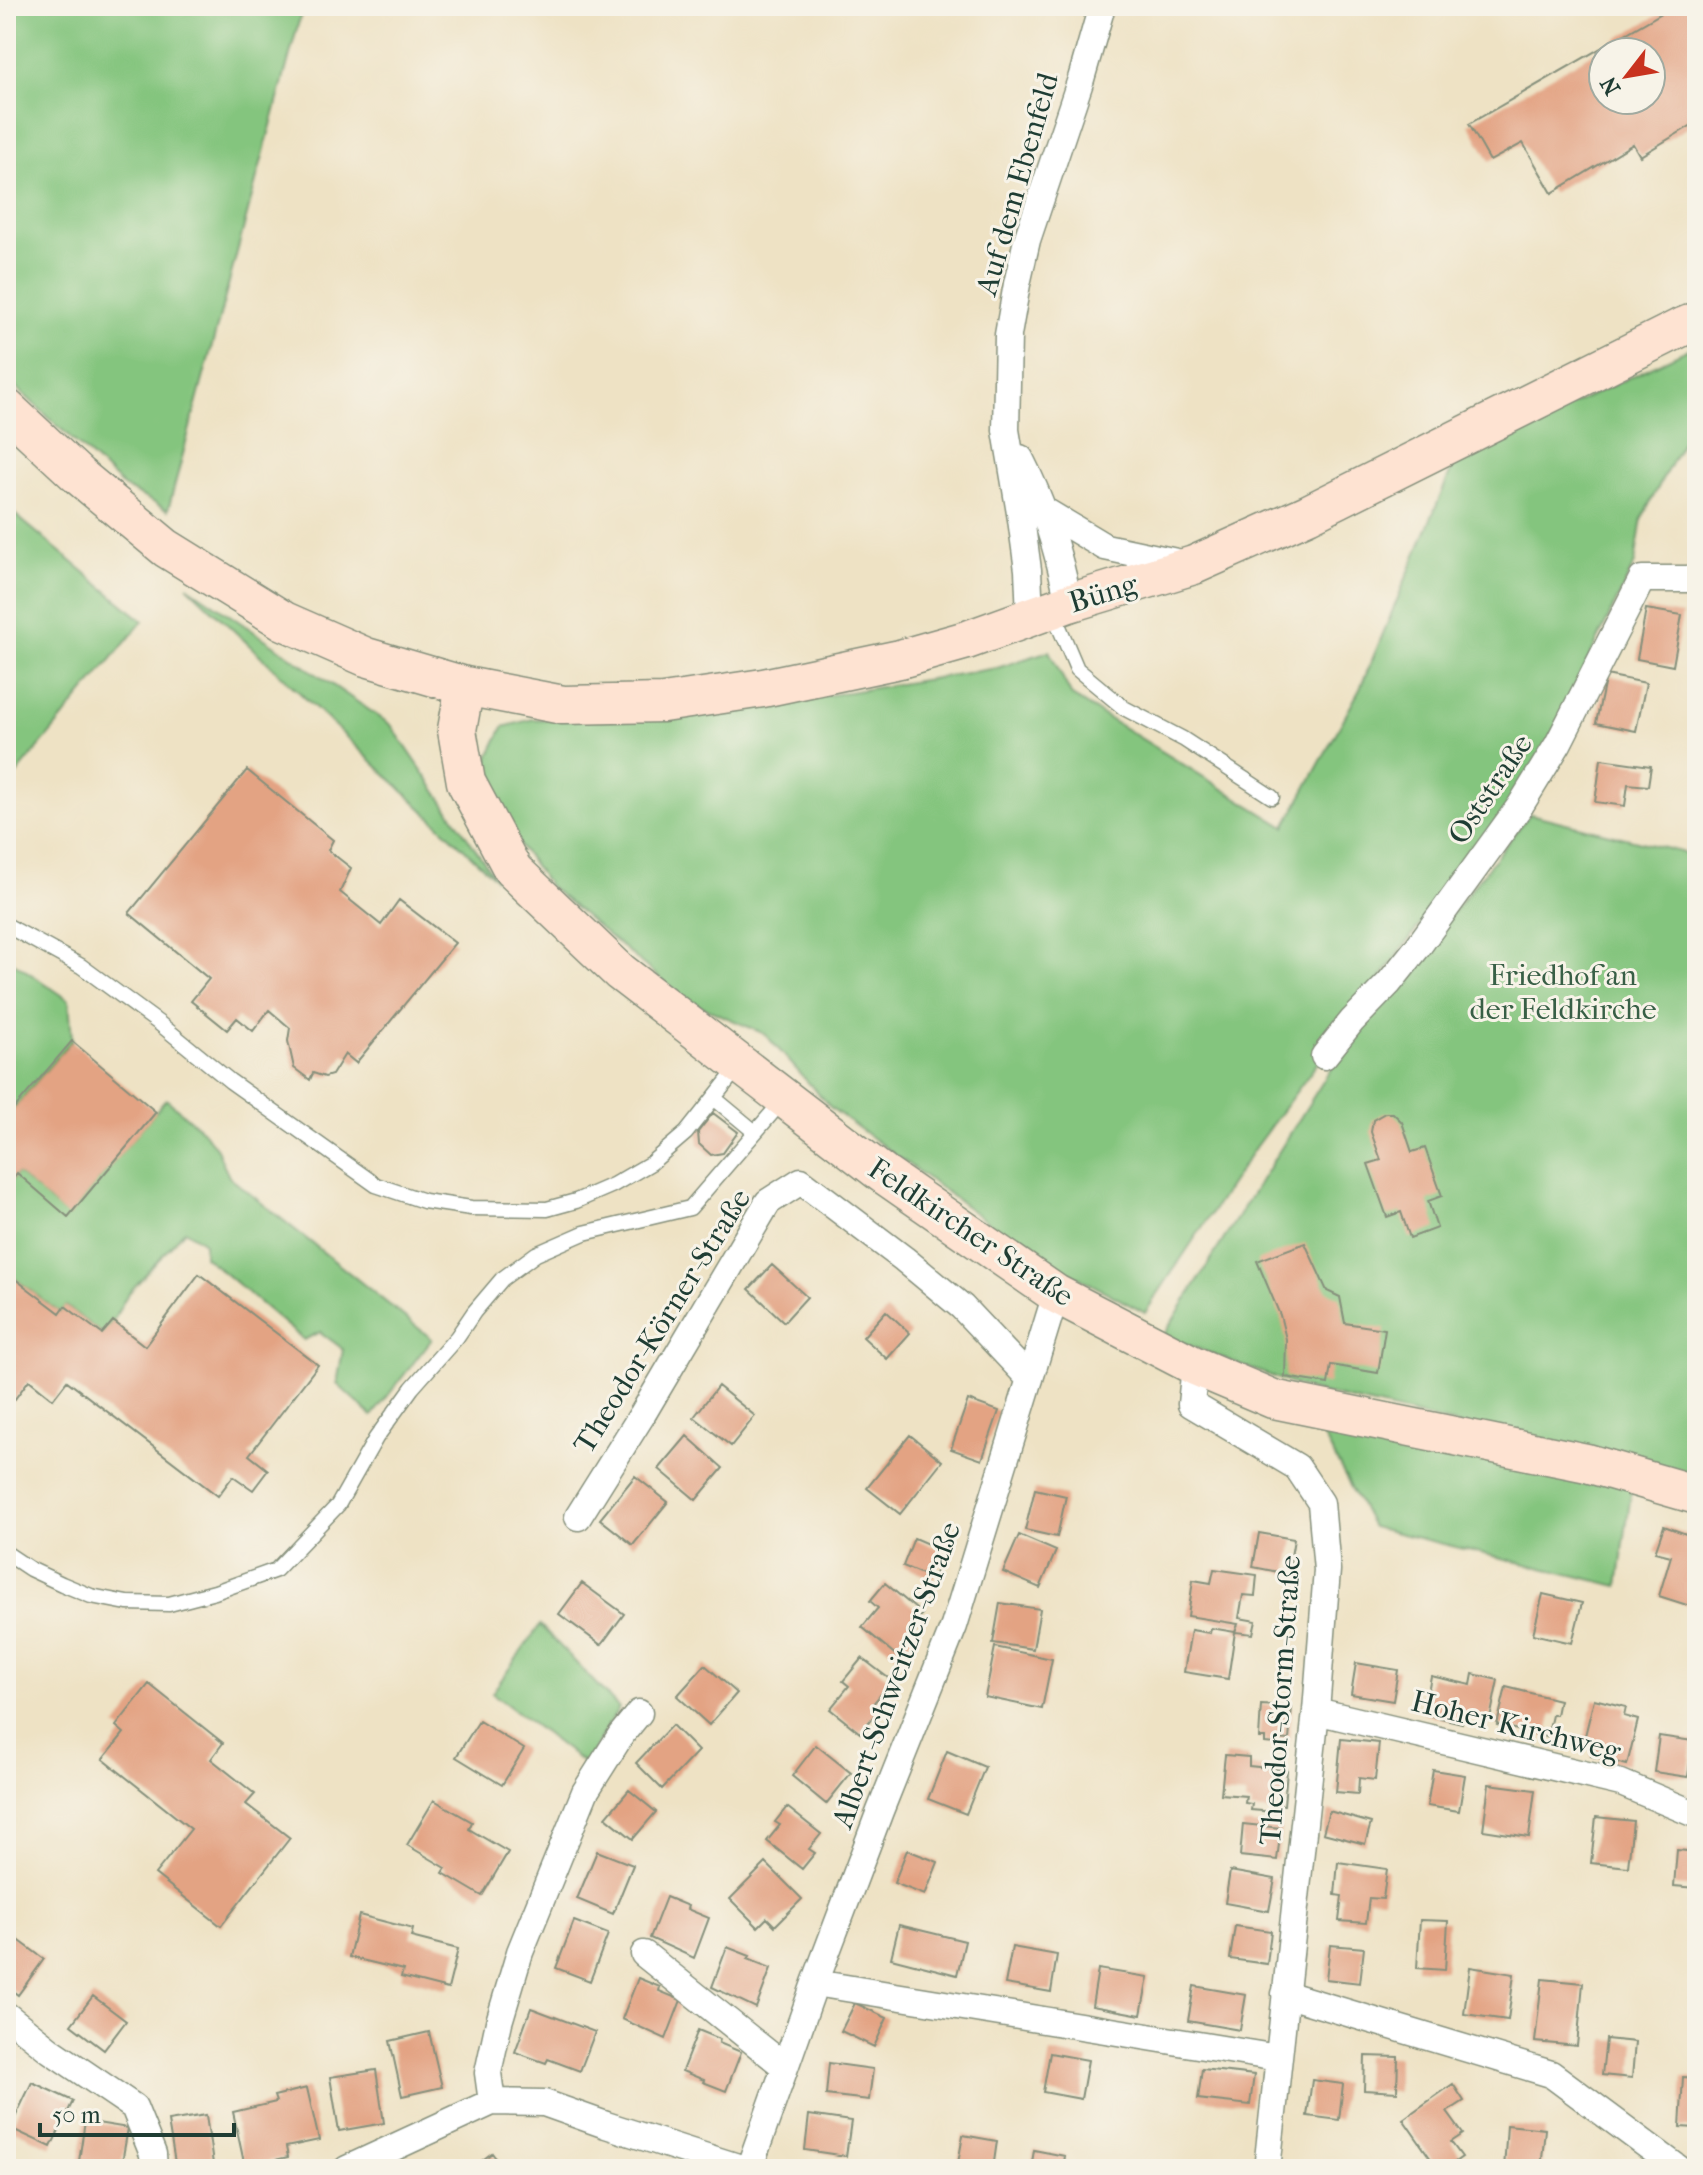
<svg xmlns="http://www.w3.org/2000/svg" width="1703" height="2175" font-family="'IM FELL French Canon',serif">
  <style>
    .green { fill: #84c57e; stroke: #528159; stroke-width: 2 }
    .building { fill: #e3a383; fill-rule: evenodd }
    .lines { fill: none; stroke-linecap: round; stroke-linejoin: round }
    .lane-casing { stroke: #86907c; stroke-width: 17 }
    .street-casing { stroke: #86907c; stroke-width: 29 }
    .secondary-casing { stroke: #86907c; stroke-width: 41 }
    .lane { stroke: #fff; stroke-width: 14 }
    .street { stroke: #fff; stroke-width: 26 }
    .secondary { stroke: #fee3d2; stroke-width: 38 }
    .labels { text-anchor: middle; stroke-width: 6; stroke-linejoin: round; paint-order: stroke }
    .street-label { font-size: 30px; fill: #1f3d34; stroke: #f7f3e8 }
    .park-label { font-size: 30px; fill: #385f46; stroke: #f7f3e8 }
  </style>
  <rect width="100%" height="100%" fill="#f7f3e8"/>
  <filter id="ink" filterUnits="userSpaceOnUse"><feTurbulence type="fractalNoise" baseFrequency=".0125" numOctaves="2"/><feDisplacementMap in="SourceGraphic" scale="16" xChannelSelector="R" yChannelSelector="G"/><feConvolveMatrix kernelMatrix="1 2 1 2 8 2 1 2 1" color-interpolation-filters="sRGB"/></filter>
  <filter id="wash" filterUnits="userSpaceOnUse"><feTurbulence type="fractalNoise" baseFrequency=".006" numOctaves="4" result="noise"/><feDisplacementMap in="SourceGraphic" scale="32" xChannelSelector="R" yChannelSelector="G"/><feGaussianBlur stdDeviation="1.8" result="paint"/><feColorMatrix in="noise" values="0 0 0 0 0 0 0 0 0 0 0 0 0 0 0 0 0 1.4 0 .05"/><feComposite in="paint" operator="in"/></filter>
  <g filter="url(#wash)">
    <rect width="100%" height="100%" fill="#eee2c4"/>
    <path class="green" d="M6 6H303L168 510 124 487 6 378Z
      M1697 345V414L1642 518 1635 563 1548 743 1505 810 1256 1146 1145 1313 1020 1246 830 1107 765 1034 686 1000 549 886 488 803 486 763 503 727 533 719 615 720 714 714 997 668 1049 651 1072 696 1285 827 1360 689 1455 461Z
      M6 507 143 621 6 787Z
      M187 586 391 725 496 879Z
      M1530 814 1697 856V1480L1309 1390 1163 1336 1332 1067Z
      M6 957 69 1000 72 1040 6 1118Z
      M166 1099 203 1131 217 1149 229 1177 432 1339 372 1416 337 1384 343 1349 320 1332 304 1340 204 1256V1243L185 1230 127 1295 113 1321 102 1334 66 1306 60 1313 6 1272V1187L17 1173 68 1216Z
      M1316 1422 1632 1486 1618 1586 1372 1527Z
      M540 1625 619 1708 585 1764 492 1693Z"/>
    <g id="blocks">
      <path class="building" d="M1674 6H1697V122L1640 156 1633 144 1552 193 1523 143 1490 161 1469 124ZM1603 52H1651V100H1603Z
        M1646 609 1682 615 1673 666 1637 659Z
        M1606 675 1646 683 1636 731 1596 723Z
        M1601 759 1651 766 1648 786 1628 784 1625 806 1595 802Z
        M247 770 333 840 328 850 351 868 340 892 381 925 399 900 455 943 356 1063 345 1054 332 1075 325 1077 313 1073 310 1080 294 1068 288 1041 290 1028 269 1010 253 1031 237 1018 227 1030 191 1001 209 979 129 913Z
        M72 1041 156 1112 68 1217 17 1173 6 1187V1118Z
        M713 1113 738 1132 723 1153 711 1155 699 1144 698 1132Z
        M1385 1113H1393L1402 1122 1412 1152 1425 1148 1442 1196 1428 1201 1437 1228 1410 1238 1401 1212 1387 1217 1368 1164 1381 1160 1371 1132 1373 1120Z
        M1305 1243 1327 1291 1340 1297 1345 1323 1385 1329 1378 1373 1331 1365 1328 1384 1285 1377 1286 1339 1280 1315 1257 1261Z
        M772 1265 807 1297 784 1322 749 1289Z
        M6 1272 60 1313 65 1306 102 1334 113 1321 145 1346 199 1274 318 1365 249 1455 268 1470 253 1490 233 1476 218 1496 67 1381 53 1399 29 1380 6 1411Z
        M886 1311 910 1333 887 1359 863 1337Z
        M718 1386 755 1416 731 1446 694 1417Z
        M968 1400 999 1411 982 1460 951 1449Z
        M910 1435 942 1461 900 1514 867 1488Z
        M687 1436 723 1468 696 1500 659 1469Z
        M635 1476 668 1502 633 1545 600 1519Z
        M1035 1489 1066 1496 1057 1537 1025 1530Z
        M1664 1526 1697 1538V1582L1690 1606 1659 1596 1671 1556 1655 1552Z
        M1259 1533 1294 1539 1288 1574 1253 1567Z
        M1019 1535 1056 1551 1040 1588 1003 1572Z
        M914 1538 944 1551 933 1579 903 1566Z
        M1214 1569 1257 1575 1255 1596 1243 1595 1239 1618 1256 1621 1253 1634 1235 1632 1238 1624 1188 1616 1193 1580 1211 1583Z
        M582 1583 624 1614 601 1645 559 1614Z
        M885 1583 922 1614 907 1632 913 1637 897 1656 862 1627 878 1608 870 1601Z
        M1543 1594 1582 1603 1572 1643 1533 1634Z
        M1000 1603 1040 1609 1033 1649 993 1643Z
        M1211 1628 1235 1632 1228 1679 1184 1672 1191 1630 1210 1633Z
        M995 1647 1052 1659 1042 1709 985 1697Z
        M862 1658 892 1681 872 1705 878 1711 860 1733 830 1709 849 1686 843 1681Z
        M1356 1663 1398 1670 1393 1701 1351 1694Z
        M705 1665 737 1693 709 1725 677 1696Z
        M1473 1674 1498 1680 1490 1719 1464 1713 1462 1723 1424 1714 1431 1676 1471 1685Z
        M149 1684 223 1743 211 1759 255 1794 246 1804 290 1838 221 1926 155 1874 191 1829 103 1759 124 1733 116 1726Z
        M1506 1687 1559 1700 1556 1715H1552L1547 1737 1497 1725Z
        M1594 1699 1626 1707 1624 1716 1638 1720 1627 1765 1591 1756 1593 1746 1583 1744Z
        M1261 1705 1292 1707 1289 1740 1275 1739V1744L1265 1743V1738H1259Z
        M479 1721 524 1749 502 1785 456 1757Z
        M672 1725 698 1751 662 1789 636 1763Z
        M1659 1736 1693 1741 1688 1777 1654 1772Z
        M1341 1739 1379 1743 1375 1780 1359 1778 1358 1794 1336 1792Z
        M816 1745 851 1773 826 1804 792 1776Z
        M947 1751 985 1767 966 1814 928 1799Z
        M1225 1755 1249 1757V1766L1287 1770 1284 1805H1275L1274 1812 1251 1810 1252 1804 1245 1803 1246 1796 1221 1794Z
        M1433 1770 1465 1775 1459 1811 1427 1806Z
        M1489 1784 1535 1790 1529 1837 1483 1830Z
        M629 1790 656 1812 633 1839 606 1817Z
        M434 1800 472 1822 469 1829 508 1852 482 1896 443 1873 446 1868 407 1845Z
        M787 1807 821 1834 809 1849 815 1853 802 1869 767 1841 780 1825 775 1822Z
        M1329 1811 1371 1823 1365 1844 1323 1833Z
        M1596 1817 1633 1821 1628 1867 1591 1863Z
        M1243 1824 1281 1828 1277 1860 1240 1856Z
        M907 1850 938 1862 925 1895 894 1883Z
        M1677 1850 1697 1852V1888L1674 1886Z
        M597 1851 633 1865 613 1914 577 1899Z
        M1338 1862 1387 1869 1383 1899 1369 1898 1366 1923 1339 1921 1342 1896 1335 1895Z
        M766 1863 802 1899 775 1926 767 1918 758 1927 730 1899Z
        M1230 1871 1275 1879 1269 1911 1225 1903Z
        M666 1897 688 1906 687 1909 709 1918 694 1958 650 1938Z
        M359 1915 413 1929 411 1937 458 1949 448 1989 401 1977 403 1970 349 1957Z
        M1420 1920 1448 1921 1445 1970 1417 1968Z
        M574 1921 608 1934 590 1981 556 1968Z
        M899 1925 965 1941 957 1975 891 1958Z
        M1235 1926 1271 1931 1267 1964 1230 1959Z
        M9 1933 44 1959 18 1995 6 1986V1938Z
        M1330 1945 1364 1948 1360 1983 1326 1979Z
        M727 1947 750 1956 748 1959 771 1968 756 2008 712 1987Z
        M1012 1947 1057 1955 1051 1992 1005 1984Z
        M1470 1967 1514 1974 1508 2020 1464 2014Z
        M1098 1969 1148 1977 1141 2015 1092 2006Z
        M638 1978 660 1987 659 1991 681 2000 666 2039 622 2019Z
        M1542 1979 1583 1983 1577 2046 1535 2042Z
        M1194 1986 1246 1995 1240 2030 1188 2021Z
        M93 1996 126 2021 104 2050 71 2025Z
        M855 2003 887 2018 874 2047 841 2031Z
        M531 2008 595 2032 580 2071 548 2059 546 2063 515 2052Z
        M698 2030 720 2039 719 2043 741 2052 726 2091 703 2082 704 2080 682 2071Z
        M429 2032 442 2087 402 2096 390 2041Z
        M1606 2039 1635 2042 1632 2078 1602 2075Z
        M1050 2053 1088 2060 1081 2099 1043 2092Z
        M1365 2056 1398 2057 1397 2092 1364 2090Z
        M829 2063 873 2069 869 2100 826 2095Z
        M1202 2069 1254 2075 1250 2105 1198 2099Z
        M376 2070 384 2123 339 2131 330 2077Z
        M1683 2077 1697 2078V2128L1680 2127Z
        M1312 2080 1343 2084 1339 2120 1307 2116Z
        M32 2082 73 2101 51 2147 10 2128Z
        M1453 2084 1464 2101 1447 2112 1463 2134 1451 2142 1462 2157 1445 2169H1438L1403 2119Z
        M307 2088 319 2140 286 2147 288 2157 245 2167 233 2112 276 2102 274 2096Z
        M206 2115 213 2164 176 2169 168 2121Z
        M809 2115 851 2121 846 2156 805 2150Z
        M85 2121 128 2128 121 2168 79 2161Z
        M1507 2125 1545 2129 1541 2169H1504Z
        M963 2135 997 2141 993 2169H957Z
        M1034 2150 1065 2156 1063 2169H1031Z
        M492 2153 504 2169H471Z"/>
    </g>
  </g>
  <g filter="url(#ink)">
    <use href="#blocks" fill-opacity="0" stroke="#86907c" stroke-width="2"/>
    <g class="lines">
      <g class="lane-casing">
        <path id="lane" d="M1052 610 1077 669 1124 708 1183 739 1272 797
          M6 925 81 966 160 1024 230 1081 376 1185 424 1201 471 1208 547 1209 576 1201 613 1185 651 1163 686 1133 740 1065
          M714 1098 755 1132
          M6 1553 30 1569 62 1584 91 1596 127 1603 169 1604 215 1592 276 1570 338 1505 376 1438 412 1388 457 1337 474 1312 502 1279 536 1254 584 1233 690 1208 784 1099"/>
      </g>
      <g class="street-casing">
        <path id="street" d="M1020 458C1045 507 1058 550 1069 603
          M1045 511 1105 547 1186 564
          M1030 616 1028 570 1021 519 1006 430 1008 335 1017 284 1027 240 1081 79 1102 6
          M1324 1056 1352 1021 1389 983 1417 948 1520 806 1558 744 1642 579H1697
          M1195 1366 1191 1404 1297 1467 1321 1503 1327 1570 1316 1711 1267 2169
          M578 1517 642 1415 768 1202 801 1181 904 1259 962 1307 1030 1379
          M1316 1711 1621 1783 1697 1815
          M644 1954 784 2066
          M815 1983 1278 2058
          M1285 1994 1551 2074 1679 2169
          M6 2015 50 2050 134 2107 153 2154 154 2169
          M492 2102 488 2073 499 2022 520 1952 585 1792 621 1735 639 1713
          M347 2169 492 2102 544 2103 606 2125 744 2169
          M749 2169 815 1983 880 1811 954 1626 1056 1294"/>
      </g>
      <g class="secondary-casing">
        <path id="secondary" d="M6 408 78 475 166 548 284 621 366 657 465 686 563 705 663 703 763 688 900 659 967 640 1069 603 1194 565 1308 514 1680 328 1697 321
          M465 686 457 730 466 782 513 870 620 972 883 1174 1056 1294 1195 1366 1273 1399 1587 1463 1697 1495"/>
      </g>
      <use href="#lane" class="lane"/>
      <use href="#street" class="street"/>
      <use href="#secondary" class="secondary"/>
    </g>
  </g>
  <g class="labels">
    <g class="street-label">
      <text transform="translate(1017 184) rotate(-74)" y="10">Auf dem Ebenfeld</text>
      <text transform="translate(1103 593) rotate(-17)" y="10">Büng</text>
      <text transform="translate(1490 789) rotate(-56)" y="10">Oststraße</text>
      <text transform="translate(971 1232) rotate(34)" y="10">Feldkircher Straße</text>
      <text transform="translate(662 1321) rotate(-58)" y="10">Theodor-Körner-Straße</text>
      <text transform="translate(896 1675) rotate(-70)" y="10">Albert-Schweitzer-Straße</text>
      <text transform="translate(1280 1700) rotate(-86)" y="10">Theodor-Storm-Straße</text>
      <text transform="translate(1516 1726) rotate(14)" y="10">Hoher Kirchweg</text>
    </g>
    <g class="park-label">
      <text x="1563" y="985">Friedhof an<tspan x="1563" dy="34">der Feldkirche</tspan></text>
    </g>
  </g>
  <rect width="1703" height="2175" fill="none" stroke="#f7f3e8" stroke-width="32"/>
  <g transform="translate(1627 76) rotate(239)"><circle r="38" fill="#f7f3e8" stroke="#a1aaa0" stroke-width="2"/>
  <path d="M0-6L14 30L0 20L-14 30Z" fill="#c8321e"/>
  <text y="-12" font-size="22" font-weight="bold" text-anchor="middle" fill="#1f3d34">N</text>
  </g>
  <path d="M40 2123v12h194v-12" fill="none" stroke="#1f3d34" stroke-width="4"/>
  <text x="52" y="2123" font-size="24" fill="#1f3d34" stroke="#f7f3e8" stroke-width="6" paint-order="stroke">50 m</text>
</svg>
